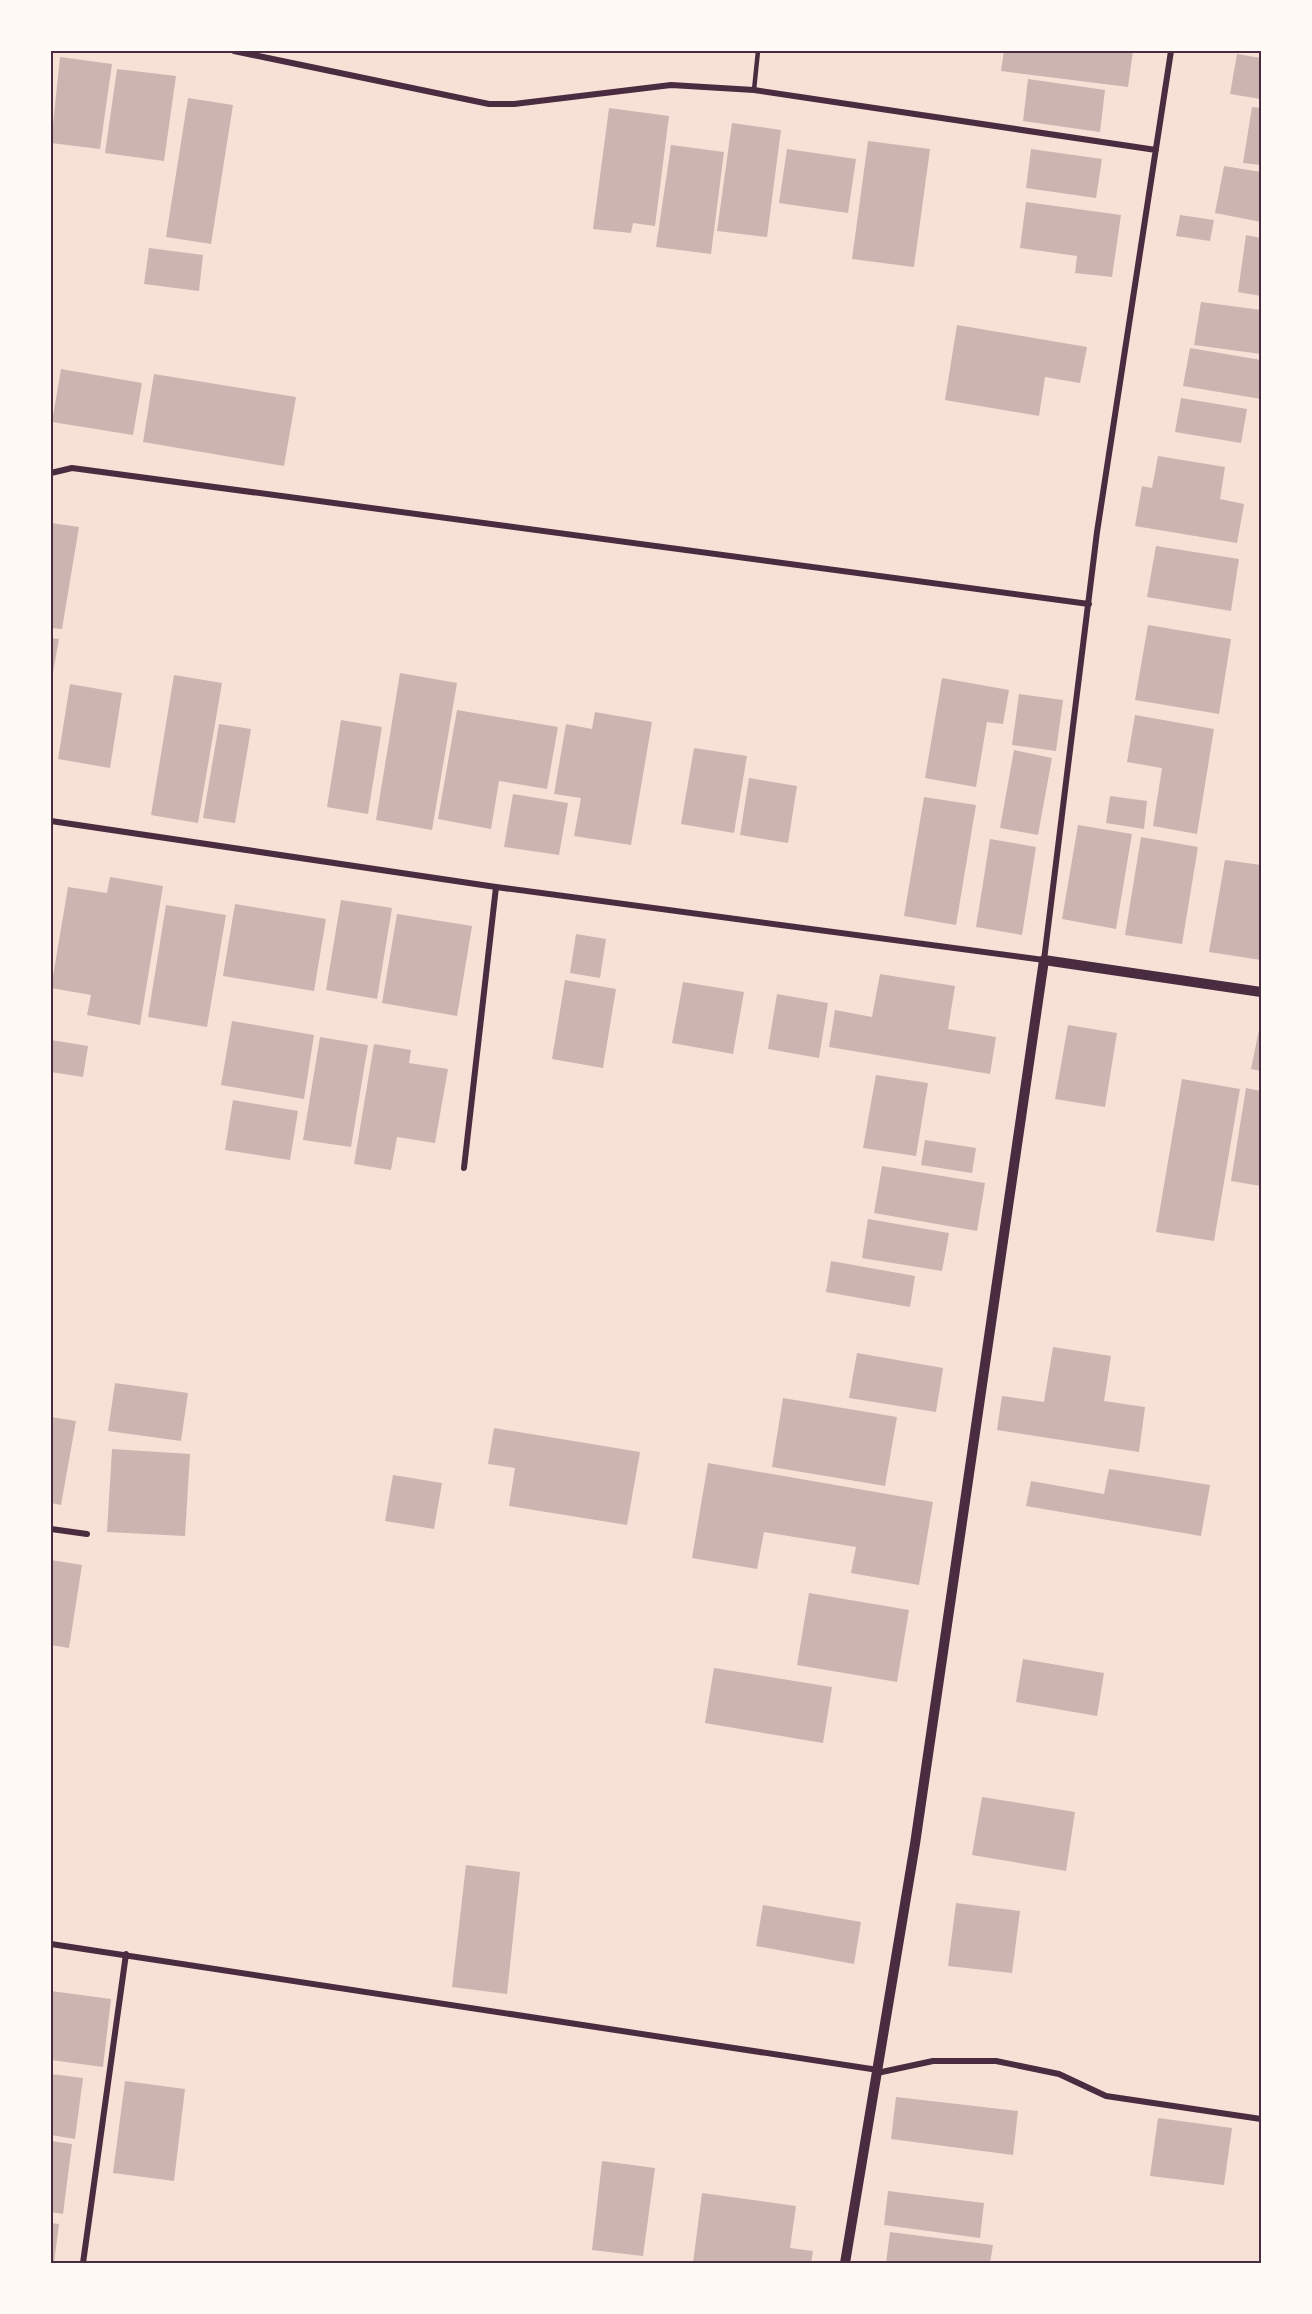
<svg xmlns="http://www.w3.org/2000/svg" width="1312" height="2314" font-family="'Source Sans 3',sans-serif">
  <style>
    .building { fill: #ccb4b1 }
    .lines { fill: none; stroke-linecap: round; stroke-linejoin: round }
    .service { stroke: #4a2c40; stroke-width: 4.5 }
    .minor { stroke: #4a2c40; stroke-width: 6 }
    .tertiary { stroke: #4a2c40; stroke-width: 10 }
    .neatline { fill: none; stroke: #4a2c40; stroke-width: 2 }
  </style>
  <rect width="100%" height="100%" fill="#f7e1d7"/>
  <path class="building" d="M1004 51H1133L1128 87 1001 71Z
    M1237 54 1261 58V99L1230 94Z
    M60 57 112 64 100 149 51 143Z
    M117 69 176 76 164 161 105 153Z
    M1028 79 1105 90 1100 132 1023 121Z
    M188 98 233 105 211 244 166 237Z
    M1252 107 1261 108V165L1243 163Z
    M609 108 669 116 655 226 633 223 631 233 593 229Z
    M732 123 781 130 767 237 717 231Z
    M868 141 930 149 914 267 852 259Z
    M671 145 724 152 711 254 656 247Z
    M787 149 856 159 848 213 779 203Z
    M1031 149 1102 159 1096 198 1026 188Z
    M1224 166 1261 172V222L1215 213Z
    M1026 202 1121 215 1112 277 1075 273 1077 256 1020 248Z
    M1180 215 1214 220 1210 241 1176 236Z
    M1246 235 1261 238V296L1238 292Z
    M149 248 203 255 199 291 144 284Z
    M1201 302 1261 310V354L1194 345Z
    M957 325 1087 347 1080 383 1045 377 1039 416 945 400Z
    M1190 348 1261 360V399L1183 386Z
    M61 369 142 383 133 435 52 422Z
    M154 374 296 397 284 466 143 442Z
    M1181 398 1247 409 1241 443 1175 432Z
    M1158 456 1225 467 1220 499 1244 504 1237 543 1135 526 1142 486 1152 488Z
    M51 523 79 527 62 629 51 628Z
    M1156 546 1239 559 1231 611 1147 597Z
    M1148 625 1231 639 1219 714 1135 700Z
    M51 638 59 639 52 678H51Z
    M400 673 457 683 432 830 376 820Z
    M174 675 222 683 198 823 151 815Z
    M942 678 1009 690 1003 724 987 722 976 787 925 778Z
    M70 684 122 693 110 768 58 759Z
    M1019 694 1063 700 1056 751 1012 745Z
    M457 710 558 727 547 789 499 781 491 829 438 819Z
    M595 712 652 722 631 845 574 836 581 798 554 794 566 724 592 729Z
    M1135 715 1214 729 1197 834 1153 826 1162 768 1127 762Z
    M341 720 382 727 368 814 327 807Z
    M219 724 251 729 235 823 203 818Z
    M694 748 747 756 734 833 681 824Z
    M1014 750 1052 758 1038 835 1000 828Z
    M749 778 797 786 788 843 740 835Z
    M513 794 568 803 559 855 504 847Z
    M1110 796 1147 801 1144 829 1106 823Z
    M924 797 976 805 956 925 904 916Z
    M1078 825 1132 834 1116 929 1062 919Z
    M1141 837 1198 847 1182 944 1125 935Z
    M990 839 1036 847 1022 935 976 927Z
    M1225 860 1261 865V960L1209 952Z
    M110 877 163 886 140 1025 87 1015 91 995 51 988 68 887 107 893Z
    M341 900 392 908 377 999 326 990Z
    M235 904 326 919 314 991 223 976Z
    M166 905 226 915 207 1027 148 1017Z
    M397 914 472 926 457 1016 382 1003Z
    M576 934 606 939 600 978 570 973Z
    M880 974 955 986 948 1029 996 1037 990 1074 829 1047 835 1010 872 1017Z
    M565 980 616 989 603 1068 552 1059Z
    M683 982 744 992 733 1054 672 1043Z
    M777 994 828 1003 819 1058 768 1049Z
    M232 1021 314 1035 304 1099 221 1085Z
    M1068 1025 1117 1033 1105 1107 1055 1099Z
    M1260 1025H1261V1071L1251 1069Z
    M320 1037 368 1045 351 1147 303 1140Z
    M51 1040 88 1046 83 1077 51 1072Z
    M374 1044 411 1050 409 1063 448 1069 435 1143 397 1137 391 1170 354 1164Z
    M876 1075 928 1083 916 1156 863 1148Z
    M1182 1079 1240 1089 1214 1241 1156 1232Z
    M1246 1088 1261 1091V1186L1231 1181Z
    M233 1100 298 1111 290 1160 225 1150Z
    M925 1140 976 1148 972 1173 921 1165Z
    M882 1166 985 1183 977 1231 874 1213Z
    M868 1219 949 1233 942 1271 862 1258Z
    M831 1261 915 1276 910 1307 826 1292Z
    M1053 1347 1111 1356 1104 1401 1145 1407 1139 1452 997 1430 1002 1396 1044 1402Z
    M857 1353 943 1368 936 1412 849 1398Z
    M115 1383 188 1393 181 1441 108 1431Z
    M783 1398 897 1417 885 1486 772 1467Z
    M51 1417 76 1421 61 1505 51 1503Z
    M494 1428 640 1452 627 1525 509 1506 515 1468 488 1464Z
    M112 1449 190 1454 185 1536 107 1532Z
    M708 1463 933 1502 919 1585 851 1573 856 1547 764 1532 757 1569 692 1558Z
    M1109 1469 1210 1485 1201 1536 1026 1506 1031 1481 1104 1494Z
    M393 1475 442 1483 434 1529 385 1521Z
    M51 1560 82 1565 69 1648 51 1645Z
    M809 1593 909 1610 897 1682 797 1665Z
    M1023 1659 1104 1673 1097 1716 1016 1702Z
    M714 1668 832 1687 823 1743 705 1723Z
    M982 1797 1075 1812 1066 1871 972 1855Z
    M466 1865 520 1872 507 1994 452 1987Z
    M956 1903 1020 1911 1012 1973 948 1966Z
    M763 1905 861 1922 854 1964 756 1946Z
    M51 1991 111 1999 103 2067 51 2060Z
    M51 2074 83 2078 75 2139 51 2135Z
    M125 2081 185 2089 174 2181 113 2173Z
    M896 2097 1018 2111 1013 2155 891 2139Z
    M1158 2118 1232 2128 1224 2185 1150 2176Z
    M51 2141 72 2144 63 2214 51 2212Z
    M602 2161 655 2168 643 2256 592 2250Z
    M888 2191 984 2203 980 2238 884 2225Z
    M702 2193 796 2206 790 2248 813 2251 811 2263H693Z
    M51 2223 59 2224 54 2263H51Z
    M890 2232 993 2245 990 2263H886Z"/>
  <g class="lines">
    <path class="service" d="M754 90 758 51"/>
    <path class="minor" d="M234 51 489 104H514L671 85 754 90 1156 150
      M51 473 72 468 1089 604
      M51 821 496 887 1044 960 1097 532 1171 51
      M464 1168 496 887
      M51 1529 87 1534
      M51 1944 878 2070
      M877 2073 933 2061H996L1059 2074 1106 2096 1261 2119
      M83 2263 126 1954"/>
    <path class="tertiary" d="M845 2263 915 1844 1044 960 1261 992"/>
  </g>
  <rect width="1312" height="2314" fill="none" stroke="#fffaf5" stroke-width="105"/>
  <rect x="52" y="52" width="1208" height="2210" class="neatline"/>
</svg>
